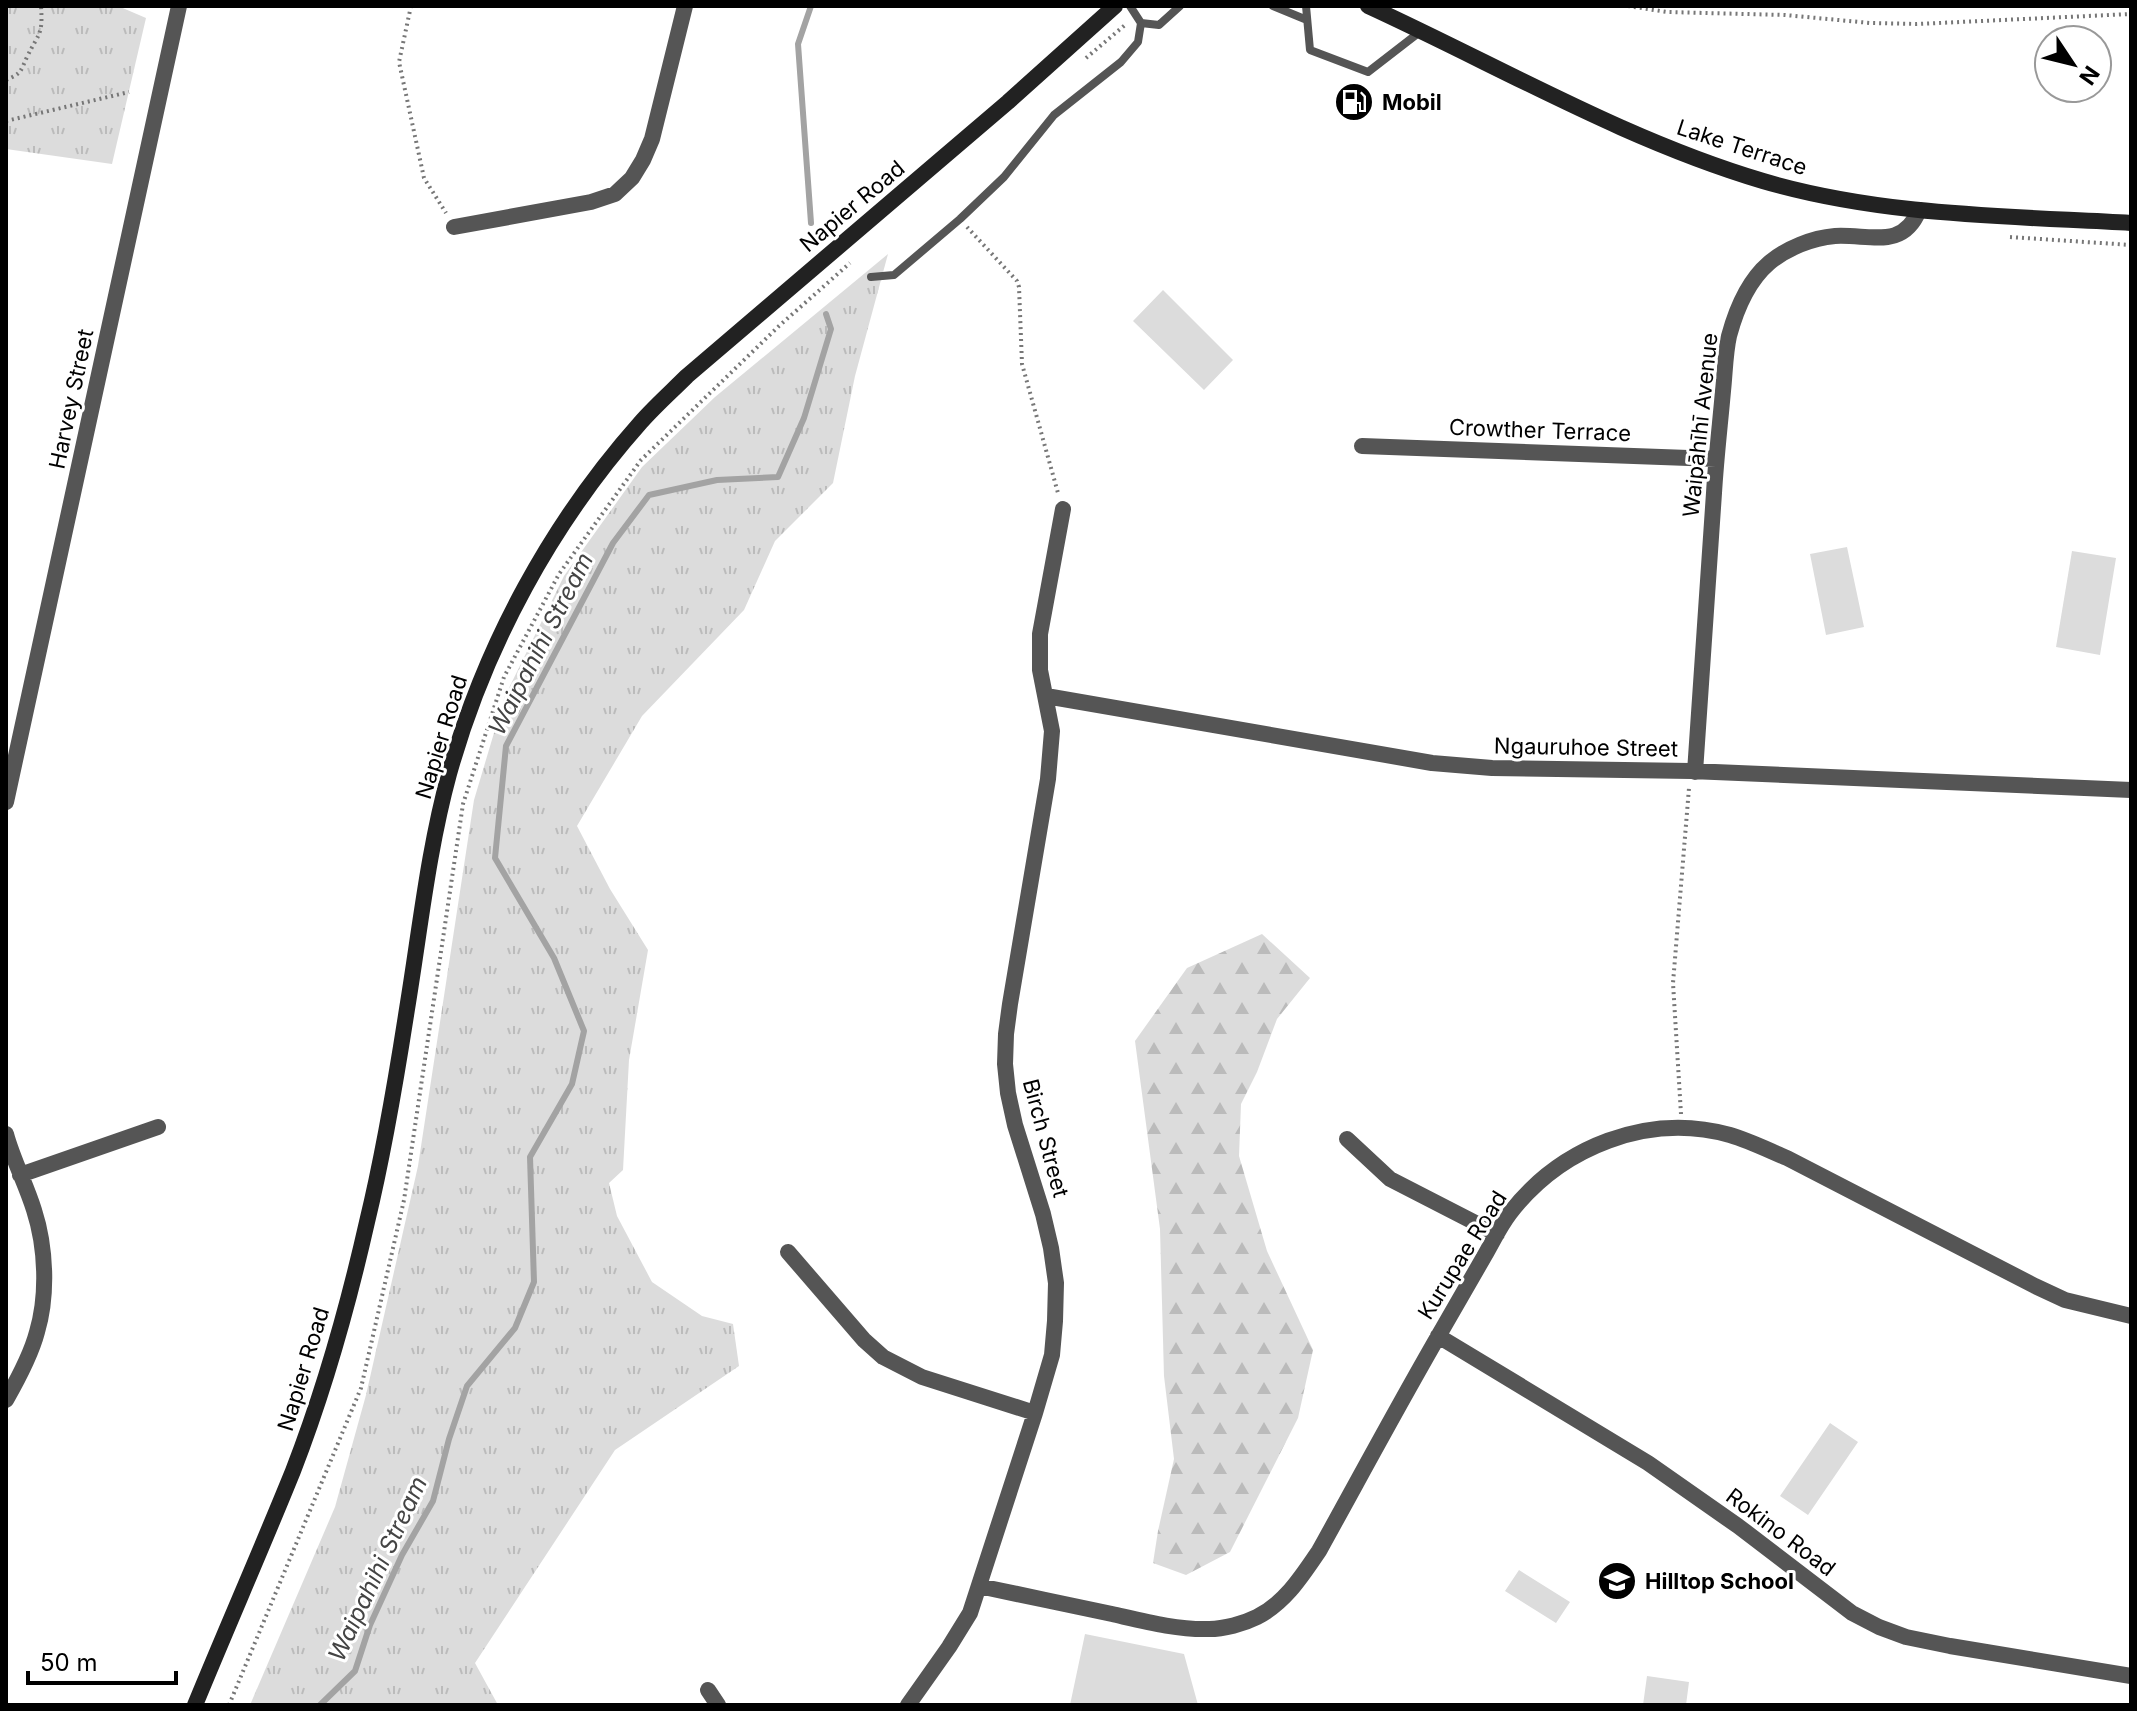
<svg xmlns="http://www.w3.org/2000/svg" width="2137" height="1711" font-family="Inter,sans-serif">
  <style>
    .grass { fill: url(#grass-tufts) }
    .forest { fill: url(#forest-firs) }
    .green { fill: #dcdcdc }
    .lines { fill: none; stroke-linecap: round; stroke-linejoin: round }
    .stream { stroke: #a3a3a3; stroke-width: 6 }
    .path { stroke: #777; stroke-width: 4; stroke-dasharray: 2 4; stroke-linecap: butt }
    .service { stroke: #555; stroke-width: 8 }
    .minor { stroke: #555; stroke-width: 16 }
    .secondary { stroke: #222; stroke-width: 16 }
    .labels { text-anchor: middle; stroke-width: 6; stroke-linejoin: round; paint-order: stroke }
    .poi-label { font-size: 22px; font-weight: bold; fill: #000; stroke: #fff; text-anchor: start }
    .street-label { font-size: 22px; fill: #000; stroke: #fff }
    .water-label { font-size: 24px; font-style: italic; fill: #444; stroke: #fff }
  </style>
  <defs>
    <pattern id="grass-tufts" width="24" height="20" patternUnits="userSpaceOnUse" patternTransform="scale(2)"><rect width="24" height="20" fill="#dcdcdc"/><path d="M3 7l-1-3M5 7V3M7 7l1-3M15 17l-1-3M17 17v-4M19 17l1-3" fill="none" stroke="#bbb"/></pattern>
    <pattern id="forest-firs" width="22" height="20" patternUnits="userSpaceOnUse" patternTransform="scale(2)"><rect width="22" height="20" fill="#dcdcdc"/><path d="M5 1l3.5 6h-7zM16 11l3.5 6h-7z" fill="#bbb"/></pattern>
  </defs>
  <rect width="100%" height="100%" fill="#fff"/>
  <path class="grass" d="M6 6H118L146 18 112 164 6 149Z
    M888 254 855 376 833 483 775 541 744 610 642 716 577 826 610 889 648 950 629 1060 623 1170 609 1183 617 1216 652 1282 702 1316 733 1324 739 1366 615 1450 475 1663 498 1705H250L335 1507 366 1395 418 1166 474 800 505 696 564 576 642 467 715 397Z"/>
  <path class="forest" d="M1262 934 1310 978 1277 1019 1257 1072 1241 1104 1239 1156 1267 1251 1313 1350 1298 1418 1230 1552 1186 1575 1153 1563 1158 1531 1174 1459 1164 1376 1160 1229 1135 1041 1187 968Z"/>
  <path class="green" d="M1163 290 1233 360 1204 390 1133 321Z
    M1847 547 1864 627 1826 635 1810 554Z
    M2072 551 2116 558 2100 655 2056 647Z
    M1830 1423 1858 1442 1808 1515 1780 1496Z
    M1519 1570 1570 1602 1556 1623 1505 1591Z
    M1085 1634 1184 1654 1198 1705H1070Z
    M1647 1676 1689 1682 1686 1705H1643Z"/>
  <g class="lines">
    <path class="stream" d="M811 223 798 44 811 6
      M320 1705 355 1671 370 1625 402 1555 433 1501 449 1439 467 1386 515 1328 534 1282 530 1157 572 1084 584 1031 554 958 495 858 506 746 613 543 649 495 717 480 778 477 804 418 831 329 826 314"/>
    <path class="path" d="M411 6 399 62 424 178 446 213
      M1628 6 1667 12 1785 15 1870 23 1917 24 2131 14
      M1086 58 1125 25
      M6 80C22 73 20 72 27 57 39 32 43 36 41 6
      M6 121 129 92
      M967 227 1017 281 1019 287 1022 364 1058 493
      M2010 237 2131 245
      M1681 1114 1673 983 1689 788
      M229 1705 361 1388 404 1200 463 804 504 677 559 574 641 460 779 326 850 263"/>
    <path class="service" d="M1273 6 1307 20
      M1306 6 1310 50 1368 72 1421 31
      M1141 23 1159 25 1180 6
      M871 277 894 275 960 219 1004 177 1054 115 1121 62 1138 42 1141 23 1130 6"/>
    <path class="minor" d="M454 227 591 202 615 194 632 178 643 160 652 139 685 6
      M1362 446 1716 459
      M1046 696 1432 763 1492 768 1691 771 2131 790
      M1695 772C1701 679 1708 586 1714 493 1716 459 1720 425 1723 391 1725 373 1725 354 1729 336 1736 310 1748 281 1769 263 1787 248 1812 238 1835 236 1870 234 1903 250 1919 210
      M6 802 179 6
      M6 1134C13 1160 26 1184 34 1210 46 1247 48 1295 37 1332 31 1355 18 1379 6 1400
      M1347 1139 1390 1179 1497 1234
      M20 1175 158 1127
      M788 1252 864 1340 883 1357 922 1377 1035 1413
      M1438 1336 1648 1463 1738 1526 1852 1613 1879 1627 1906 1637 1950 1646 2131 1676
      M979 1586C1023 1595 1068 1605 1112 1614 1143 1621 1177 1630 1209 1629 1224 1629 1243 1624 1257 1617 1285 1603 1302 1576 1319 1551 1360 1477 1400 1402 1443 1328 1457 1304 1471 1279 1485 1255 1493 1241 1500 1226 1510 1213 1561 1147 1648 1112 1730 1135 1750 1141 1768 1150 1787 1158L2035 1286 2065 1300 2131 1316
      M708 1690 718 1705
      M908 1705 949 1647 970 1613 1035 1413 1052 1355 1055 1321 1056 1283 1051 1248 1043 1214 1015 1125 1008 1093 1005 1064 1006 1034 1010 1004 1048 779 1052 731 1040 670V634L1063 509"/>
    <path class="secondary" d="M1368 6C1499 66 1625 140 1763 181 1882 216 2008 216 2131 223
      M195 1705C227 1627 261 1550 293 1471 324 1391 348 1306 367 1222 384 1152 396 1080 407 1009 420 930 428 851 449 774 485 645 552 522 641 422 655 406 672 391 687 376L1008 102 1115 6"/>
  </g>
  <defs>
    <g id="fuel-disc" transform="scale(2)"><circle r="9.5" fill="#000" stroke="#fff"/><path d="M-5.5-6h7V0h2V4h1.3V-2.5L3-4.5l.8-.8L6-3V5H2.5V1h-1V6h-7ZM-4.2-4.7v3.2H.2V-4.7Z" fill="#fff"/></g>
    <g id="school-disc" transform="scale(2)"><circle r="9.5" fill="#000" stroke="#fff"/><path d="M0-5L7-2L0 1L-7-2ZM-4 1L0 2.5L4 1V4Q0 6-4 4Z" fill="#fff"/></g>
  </defs>
  <g fill-rule="evenodd">
    <use href="#fuel-disc" x="1354" y="102"/>
    <use href="#school-disc" x="1617" y="1581"/>
  </g>
  <g class="labels">
    <g class="poi-label">
      <text x="1382" y="110">Mobil</text>
      <text x="1645" y="1589">Hilltop School</text>
    </g>
    <g class="street-label">
      <text transform="translate(1742 147) rotate(18)" y="8">Lake Terrace</text>
      <text transform="translate(852 206) rotate(-40)" y="8">Napier Road</text>
      <text transform="translate(71 399) rotate(-78)" y="8">Harvey Street</text>
      <text transform="translate(1700 425) rotate(-84)" y="8">Waipāhīhī Avenue</text>
      <text transform="translate(1540 430) rotate(2)" y="8">Crowther Terrace</text>
      <text transform="translate(441 737) rotate(-73)" y="8">Napier Road</text>
      <text transform="translate(1586 747) rotate(1)" y="8">Ngauruhoe Street</text>
      <text transform="translate(1046 1138) rotate(75)" y="8">Birch Street</text>
      <text transform="translate(1462 1255) rotate(-58)" y="8">Kurupae Road</text>
      <text transform="translate(303 1369) rotate(-73)" y="8">Napier Road</text>
      <text transform="translate(1781 1532) rotate(37)" y="8">Rokino Road</text>
    </g>
    <g class="water-label">
      <text transform="translate(541 644) rotate(-63)" y="8">Waipahihi Stream</text>
      <text transform="translate(378 1569) rotate(-65)" y="8">Waipahihi Stream</text>
    </g>
  </g>
  <rect width="2137" height="1711" fill="none" stroke="#000000" stroke-width="16"/>
  <g transform="translate(2073 64) rotate(125)"><circle r="38" fill="#ffffff" stroke="#999999" stroke-width="2"/>
  <path d="M0-6L14 30L0 20L-14 30Z" fill="#000000"/>
  <text y="-12" font-size="22" font-weight="bold" text-anchor="middle" fill="#000000">N</text>
  </g>
  <path d="M28 1671v12h148v-12" fill="none" stroke="#000000" stroke-width="4"/>
  <text x="40" y="1671" font-size="24" fill="#000000" stroke="#ffffff" stroke-width="6" paint-order="stroke">50 m</text>
</svg>
